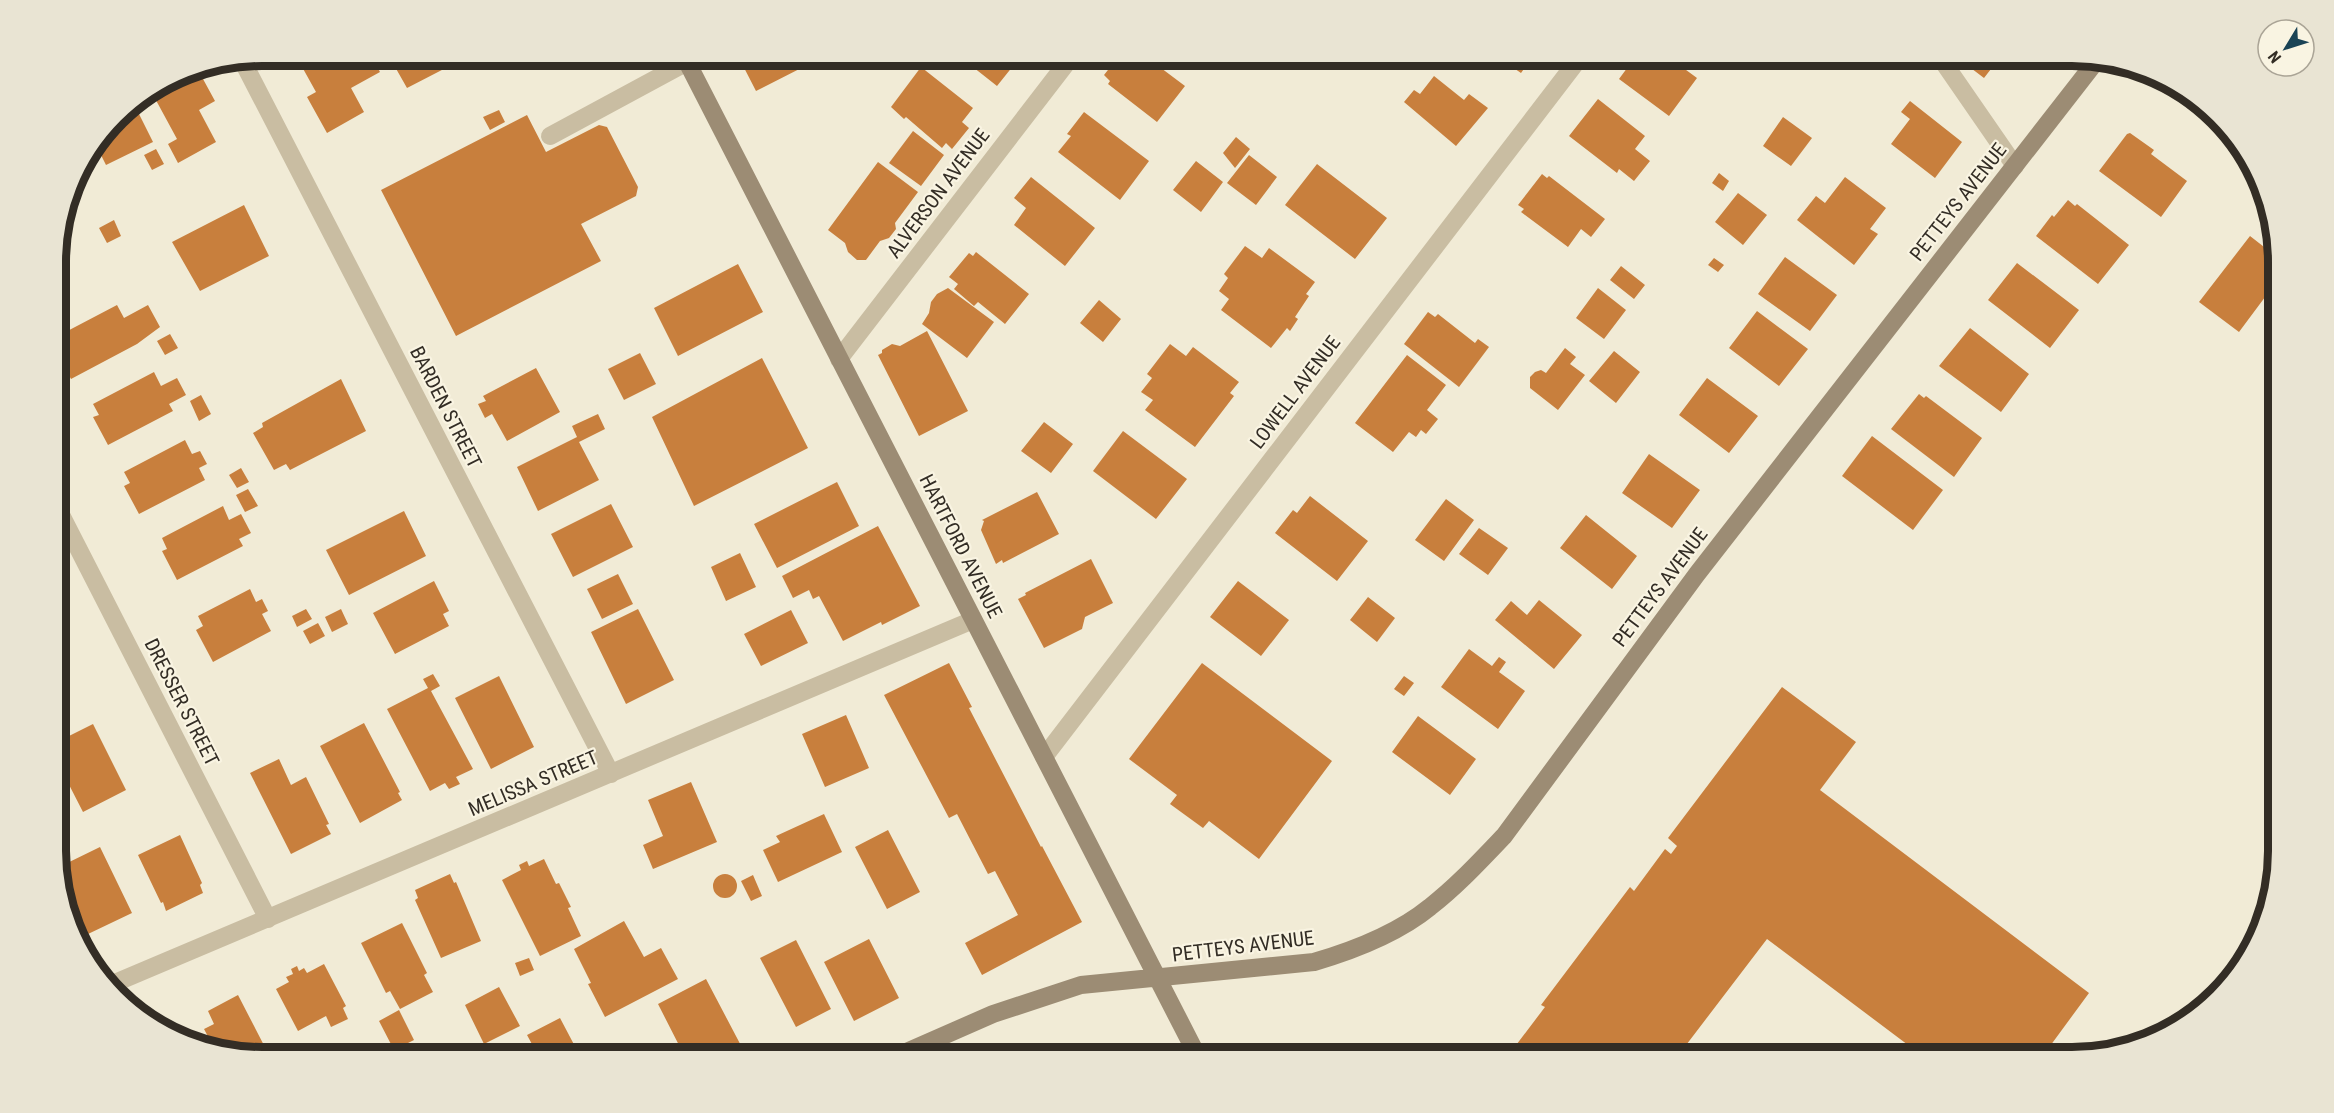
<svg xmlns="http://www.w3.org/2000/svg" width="2334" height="1113" font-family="'Roboto Condensed',sans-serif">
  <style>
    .building { fill: #c87f3d }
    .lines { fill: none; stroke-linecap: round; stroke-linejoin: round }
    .lane { stroke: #c9bda2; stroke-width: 18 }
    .street { stroke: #c9bda2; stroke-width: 18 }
    .secondary { stroke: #9c8c74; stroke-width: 18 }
    .labels { text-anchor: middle; stroke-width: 4.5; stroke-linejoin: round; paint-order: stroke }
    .street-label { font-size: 20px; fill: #332d25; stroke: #f9f4e2 }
    .rim { fill: none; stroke: #332d25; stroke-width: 8 }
  </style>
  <rect width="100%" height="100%" fill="#f1ebd6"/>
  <path class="building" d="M296 56H371L380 72 351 88 364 112 327 133 307 97 316 92Z
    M395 56H469L407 88 390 58Z
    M738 56H812L815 61 756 91Z
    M959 56H1021L997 86Z
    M1119 56H1145L1185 86 1157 122 1108 84 1110 81 1104 75Z
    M1496 56H1533L1521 73Z
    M1636 56H1667L1697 78 1669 116 1619 79Z
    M1955 56H2001L1984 78Z
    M921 67 973 108 962 122 969 128 952 149 946 143 942 148 906 117 904 119 891 107Z
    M197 68 215 101 199 110 216 142 178 163 168 144 177 139 151 91 183 71Z
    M1434 76 1464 100 1469 94 1488 108 1456 146 1404 102 1414 90 1420 94Z
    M1598 99 1645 136 1635 149 1650 161 1634 181 1619 169 1617 173 1569 136Z
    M1910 101 1962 142 1935 178 1891 144 1910 119 1901 112Z
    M133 102 153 142 106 165 96 145 126 107Z
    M499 110 505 122 490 130 483 117Z
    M1084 112 1149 161 1120 200 1058 152 1071 136 1067 134Z
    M527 115 546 152 599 125 607 127 638 187 636 196 581 224 601 261 456 336 381 190Z
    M1783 117 1812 138 1791 166 1763 146Z
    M913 131 944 155 921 186 889 163Z
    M2130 133 2154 150 2151 154 2187 181 2161 217 2099 171 2127 134Z
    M1236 137 1250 149 1235 168 1223 153Z
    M156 149 164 164 152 170 144 155Z
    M1249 155 1277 177 1256 205 1227 183Z
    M1196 161 1223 182 1201 212 1173 190Z
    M878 162 918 192 895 223 896 229 889 238 880 241 866 260H857L848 252 845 243 828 230Z
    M1317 164 1387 218 1355 259 1285 205Z
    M1719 173 1729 181 1723 191 1712 183Z
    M1542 174 1547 178 1549 176 1605 219 1591 237 1581 229 1568 247 1521 212 1524 209 1518 205Z
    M1031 177 1095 228 1065 266 1014 225 1026 208 1014 198Z
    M1845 177 1886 208 1870 229 1878 234 1854 265 1797 220 1816 196 1825 203Z
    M1738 193 1767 215 1743 245 1715 222Z
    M2068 200 2075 206 2077 204 2129 245 2098 284 2036 236 2052 215 2054 217Z
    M244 205 269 256 200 291 172 242Z
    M114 220 121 236 107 243 99 228Z
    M2250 236 2277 257V281L2239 332 2199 302Z
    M1245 246 1262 258 1269 248 1315 282 1306 294 1309 296 1295 317 1298 319 1290 331 1287 328 1271 348 1221 310 1229 299 1219 291 1228 278 1224 274Z
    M976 252 1029 294 1005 324 978 302 974 306 954 289 958 284 949 277 969 253 973 256Z
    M1785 257 1837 295 1810 331 1758 294Z
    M1714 258 1724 265 1718 272 1708 265Z
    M2017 263 2079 310 2050 348 1988 300Z
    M738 264 763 312 678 356 654 308Z
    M1621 266 1645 285 1634 299 1610 280Z
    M948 288 994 322 967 358 922 324 929 313 931 302 937 294Z
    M1598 288 1626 310 1604 339 1576 318Z
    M1099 300 1121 319 1103 342 1080 323Z
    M117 305 124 318 148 305 160 327 137 344 71 379 56 351 61 348 56 337Z
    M1757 311 1808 349 1779 386 1729 348Z
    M1428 312 1435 317 1438 314 1475 343 1478 339 1489 347 1459 387 1404 344Z
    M1970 328 2029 374 2001 412 1939 366Z
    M927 331 968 411 919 436 878 355 882 353V350L892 344 900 346Z
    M170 334 178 348 165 355 157 341Z
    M1170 344 1186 356 1193 347 1239 382 1230 393 1234 396 1195 447 1145 410 1153 400 1141 392 1152 378 1147 374Z
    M1565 348 1576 357 1570 364 1585 375 1558 410 1530 388V377L1535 372 1541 370 1546 373Z
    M1614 351 1640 372 1616 403 1589 381Z
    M640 353 656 384 624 400 608 369Z
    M1407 355 1446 385 1427 410 1438 419 1426 434 1421 430 1416 437 1409 432 1393 452 1355 423Z
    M762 358 808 448 694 506 652 417Z
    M536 368 560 412 507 441 492 414 485 418 478 404 486 401 483 396Z
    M154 372 161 386 177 378 186 395 169 404 173 411 108 445 93 417 99 415 93 404Z
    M1707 378 1758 416 1729 453 1679 415Z
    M341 379 366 431 290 470 286 464 274 470 253 433 263 427 262 423Z
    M1919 394 1924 398 1926 396 1982 438 1954 477 1891 429Z
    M201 395 211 414 199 421 190 401Z
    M598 414 605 429 579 442 599 480 538 511 517 467 577 437 572 426Z
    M1044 422 1073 444 1051 473 1021 451Z
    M1123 431 1187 479 1156 519 1093 471Z
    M1872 436 1943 490 1913 530 1842 476Z
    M185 440 192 454 200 451 207 464 199 468 205 480 139 514 124 486 130 483 124 472Z
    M1649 454 1700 490 1672 528 1622 493Z
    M241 468 249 482 237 488 229 475Z
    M837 482 859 526 777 568 754 524Z
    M248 489 258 506 245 512 236 495Z
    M1037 492 1059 534 1003 563 1002 560 996 564 981 530 984 521 982 520Z
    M1310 496 1368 541 1337 581 1275 533 1293 510 1297 513Z
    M1446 499 1474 520 1444 561 1415 540Z
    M611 504 633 547 573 577 551 534Z
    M223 506 229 520 241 514 251 533 239 539 243 546 177 580 162 551 167 549 162 538Z
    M404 511 426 556 349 595 326 550Z
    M1586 515 1637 556 1612 589 1560 548Z
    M878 526 920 606 882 625 881 622 843 641 819 596 813 599 809 590 793 598 782 576Z
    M1479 528 1508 548 1488 575 1459 554Z
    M740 553 756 587 726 601 711 567Z
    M1091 559 1113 603 1085 617 1082 629 1044 648 1018 599 1026 595 1025 593Z
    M618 574 633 604 602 619 587 589Z
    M434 581 449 611 443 614 449 626 395 654 373 613Z
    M1238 581 1289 620 1261 656 1210 617Z
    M250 589 256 602 262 599 268 611 262 614 271 631 213 662 196 630 203 626 198 616Z
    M1368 597 1395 618 1377 642 1350 620Z
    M1539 600 1582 635 1554 669 1495 620 1511 601 1527 615Z
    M306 609 312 619 297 627 292 616Z
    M341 609 348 624 332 632 325 617Z
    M638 609 674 680 626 704 591 632Z
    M791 610 808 643 761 666 744 634Z
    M318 623 325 636 310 644 303 631Z
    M1469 649 1492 666 1499 657 1506 662 1499 672 1525 691 1498 729 1441 687Z
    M57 652 70 680 57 687Z
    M949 663 972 707 969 708 1041 847 1042 846 1082 922 982 975 965 943 1018 915 995 871 988 874 957 814 949 818 884 695Z
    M1202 663 1332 761 1259 859 1209 821 1203 828 1170 804 1177 795 1129 759Z
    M433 674 440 686 431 691 473 769 456 777 460 784 449 789 445 783 430 791 387 709 428 688 423 679Z
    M499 676 534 747 491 769 455 698Z
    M1404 676 1414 683 1404 696 1394 689Z
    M1782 687 1856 742 1820 790 2089 993 2042 1057H1924L1767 939 1677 1057H1507L1545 1007 1541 1005 1630 887 1634 891 1665 849 1671 854 1677 846 1668 838Z
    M846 715 869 768 825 787 802 734Z
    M1418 716 1476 759 1450 795 1392 752Z
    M364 723 400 792 398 793 402 800 360 823 320 746Z
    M93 724 126 790 83 812 63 773 57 776V742Z
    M279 759 291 785 306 777 329 824 326 825 331 834 291 854 250 773Z
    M691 782 717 842 653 869 643 845 663 836 648 800Z
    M824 814 842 852 778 882 763 850 780 842 776 836Z
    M888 830 920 892 887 909 855 847Z
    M180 835 202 883 200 885 203 893 166 911 163 902 161 903 138 855Z
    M100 847 132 913 88 934 57 868Z
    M544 859 556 884 559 883 571 907 568 908 581 936 540 956 502 880 521 870 519 865 527 861 529 866Z
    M713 886a12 12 0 1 1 24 0a12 12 0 1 1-24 0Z
    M450 874 454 883 456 882 481 941 441 958 415 900 418 898 415 890Z
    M753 875 762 896 751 901 741 881Z
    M624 921 644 957 661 948 678 979 605 1017 588 984 591 983 574 949Z
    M402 923 427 973 424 975 433 992 400 1009 390 991 386 993 361 943Z
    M869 939 899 998 854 1021 824 962Z
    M796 940 831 1009 796 1027 760 958Z
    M529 958 534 970 520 976 515 963Z
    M324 964 346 1006 343 1008 348 1019 331 1027 326 1016 298 1031 276 989 289 982 286 977 293 974 291 969 297 966 299 971 304 968 307 973Z
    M706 979 747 1057H685L658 1004Z
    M499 987 520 1026 484 1044 465 1005Z
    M238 995 270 1057H269L214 1048 204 1029 214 1024 208 1011Z
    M399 1010 414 1040 394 1050 379 1021Z
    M560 1018 579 1054 572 1057H539L527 1035Z"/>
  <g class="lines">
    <path class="lane" d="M550 136 687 62"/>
    <path class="street" d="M1939 56 2015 166
      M242 60 611 774
      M839 359 1072 56
      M57 507 268 919
      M1044 757 1581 56
      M110 985 973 620"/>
    <path class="secondary" d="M684 56 1198 1057
      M895 1057 993 1014 1081 985 1314 962C1355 950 1397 934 1430 907 1457 886 1480 861 1504 836L1697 574 2097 60"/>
  </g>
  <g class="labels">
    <g class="street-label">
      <text transform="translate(938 193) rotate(-53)" y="7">ALVERSON AVENUE</text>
      <text transform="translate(1958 202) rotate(-52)" y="7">PETTEYS AVENUE</text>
      <text transform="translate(1295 392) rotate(-53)" y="7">LOWELL AVENUE</text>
      <text transform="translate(446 407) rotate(63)" y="7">BARDEN STREET</text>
      <text transform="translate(961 546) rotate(63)" y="7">HARTFORD AVENUE</text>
      <text transform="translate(1660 587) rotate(-53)" y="7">PETTEYS AVENUE</text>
      <text transform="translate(182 702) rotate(63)" y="7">DRESSER STREET</text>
      <text transform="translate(533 783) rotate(-23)" y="7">MELISSA STREET</text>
      <text transform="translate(1243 946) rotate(-7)" y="7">PETTEYS AVENUE</text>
    </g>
  </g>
  <path d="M0 0H2334V1113H0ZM262 66H2072A196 196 0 0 1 2268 262V851A196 196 0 0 1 2072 1047H262A196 196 0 0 1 66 851V262A196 196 0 0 1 262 66Z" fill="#e9e4d3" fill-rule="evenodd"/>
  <path class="rim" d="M262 66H2072A196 196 0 0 1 2268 262V851A196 196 0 0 1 2072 1047H262A196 196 0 0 1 66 851V262A196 196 0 0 1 262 66Z"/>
  <g transform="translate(2286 48) rotate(232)"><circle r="28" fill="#f9f4e2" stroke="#aaa496" stroke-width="1.5"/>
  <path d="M0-4.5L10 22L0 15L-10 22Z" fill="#1a4355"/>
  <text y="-9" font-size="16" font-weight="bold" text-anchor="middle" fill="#332d25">N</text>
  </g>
</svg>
